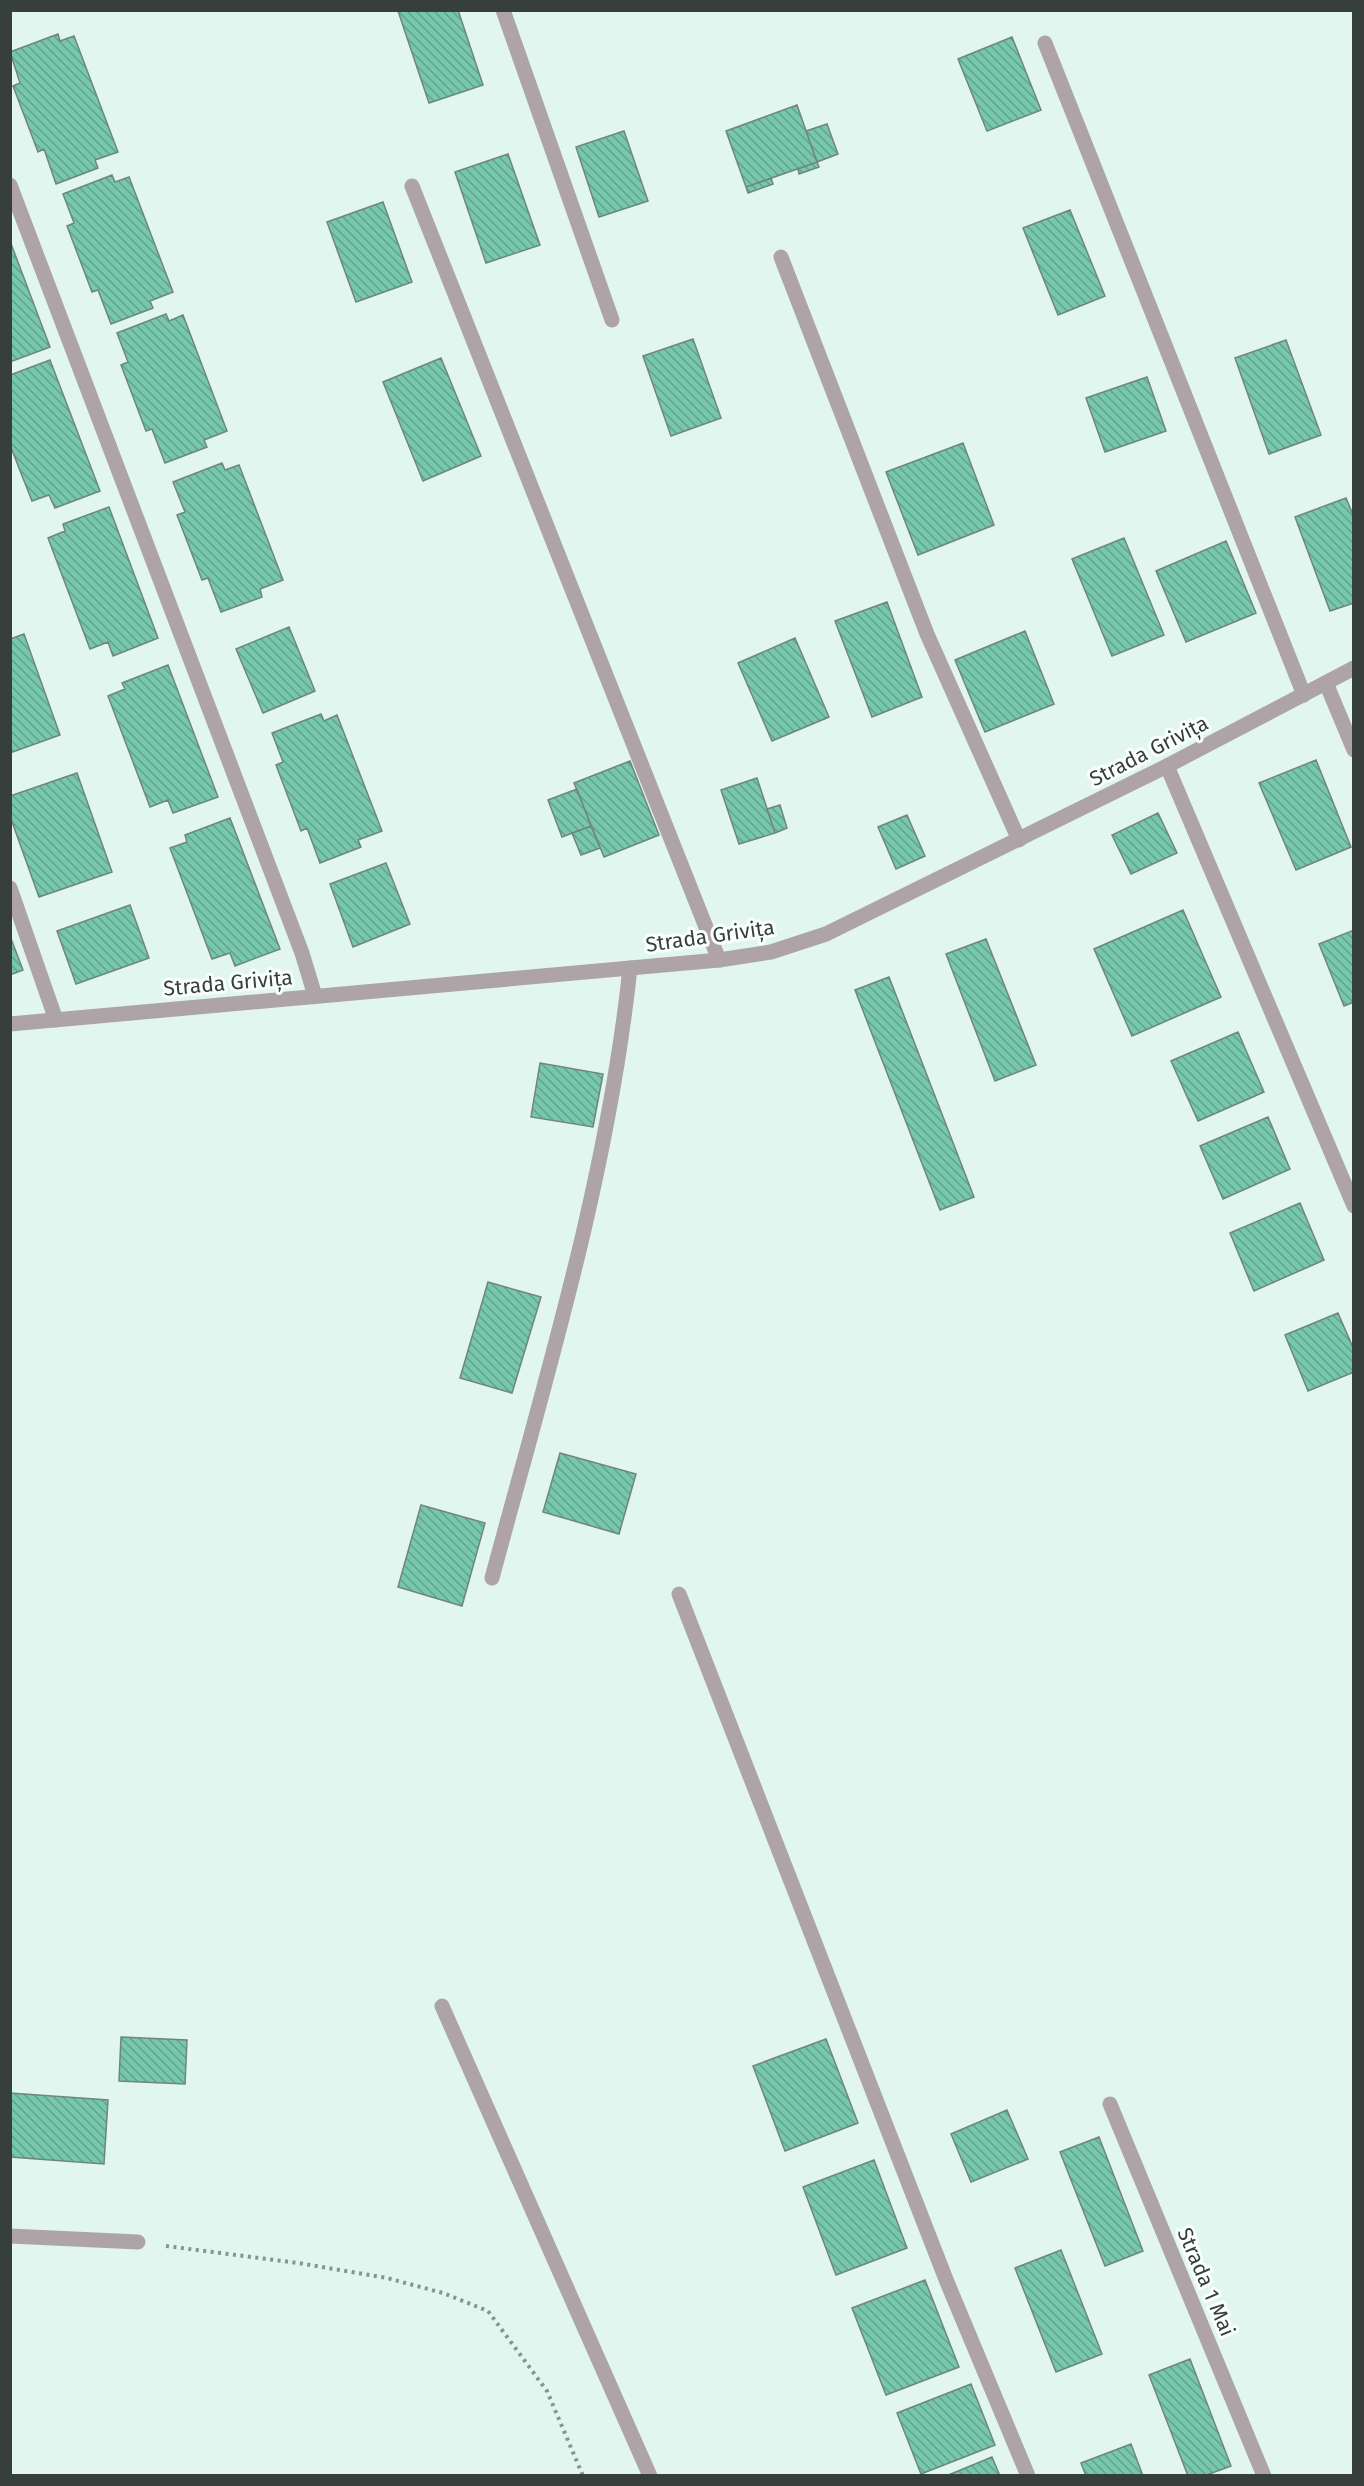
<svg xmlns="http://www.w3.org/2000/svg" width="1364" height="2486" font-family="'Fira Sans',sans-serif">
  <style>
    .building { fill: url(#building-back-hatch); stroke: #70857d; stroke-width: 1.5 }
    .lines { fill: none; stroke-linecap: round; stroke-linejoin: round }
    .path { stroke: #85948f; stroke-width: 4; stroke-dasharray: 3 4.5; stroke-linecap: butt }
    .minor { stroke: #aea4a8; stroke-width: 15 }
    .tertiary { stroke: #aea4a8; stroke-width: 15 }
    .labels { text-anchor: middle; stroke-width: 6; stroke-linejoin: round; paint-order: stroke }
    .street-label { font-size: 21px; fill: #363f3c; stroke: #fafffd }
  </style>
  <defs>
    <pattern id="building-back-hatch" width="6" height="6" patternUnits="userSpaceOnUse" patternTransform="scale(1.5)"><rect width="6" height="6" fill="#76c7ad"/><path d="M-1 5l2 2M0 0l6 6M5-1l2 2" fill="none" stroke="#62a38e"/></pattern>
  </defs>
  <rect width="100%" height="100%" fill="#e0f6ee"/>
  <path class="building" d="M458 10 483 85 429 103 398 11Z
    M58 34 60 41 74 36 118 152 95 160 98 168 56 184 44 149 38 152 13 86 20 83 10 52Z
    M1012 37 1041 110 987 131 958 59Z
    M797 105 817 162 746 187 726 131Z
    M827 124 838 154 817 162 806 131Z
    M624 131 648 201 599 217 576 147Z
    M508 154 540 245 486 263 455 172Z
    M817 162 819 167 799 174 798 169Z
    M112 175 115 182 129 177 173 292 150 301 153 308 111 324 98 290 92 292 67 226 74 223 63 194Z
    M771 178 773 184 748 193 746 187Z
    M383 202 412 282 356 302 327 222Z
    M1070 210 1105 296 1058 315 1023 228Z
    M10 241 50 347 10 362Z
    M166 314 169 321 183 315 227 431 204 440 207 447 165 463 152 429 146 431 121 365 128 362 117 333Z
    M693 339 721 418 671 436 643 356Z
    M1286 340 1321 435 1269 454 1235 358Z
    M441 358 481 456 423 481 383 382Z
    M50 360 100 491 55 508 49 495 32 501 10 445V375Z
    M1147 377 1166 431 1105 452 1086 398Z
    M963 443 994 525 918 555 886 472Z
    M222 463 225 470 239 465 283 580 260 589 262 597 221 612 208 578 202 580 177 515 185 512 173 482Z
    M1346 498 1354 517V603L1330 611 1295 517Z
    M109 507 158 638 113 656 108 642 90 649 48 538 65 531 63 524Z
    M1124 538 1164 635 1112 656 1072 559Z
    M1226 541 1256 613 1186 642 1156 571Z
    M887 602 922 697 872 717 835 621Z
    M289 627 315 691 263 713 236 649Z
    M1025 631 1054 704 985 732 955 660Z
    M24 634 60 735 10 753V639Z
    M795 638 829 717 772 741 738 663Z
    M168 665 218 797 173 813 168 800 150 807 108 696 125 689 122 683Z
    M321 714 324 721 337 715 382 831 358 840 361 847 320 863 307 828 301 831 276 765 283 762 272 733Z
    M1316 760 1351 847 1296 870 1259 783Z
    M630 761 659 835 604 857 574 783Z
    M77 773 112 872 39 897 10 816V796Z
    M757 778 775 833 739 844 721 790Z
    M577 789 591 826 562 837 548 800Z
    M780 805 787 828 775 833 767 809Z
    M1158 813 1177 853 1131 874 1112 835Z
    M907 815 925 856 896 869 878 827Z
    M230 818 280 949 235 966 230 953 212 959 170 848 187 842 185 835Z
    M591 826 600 848 581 855 572 833Z
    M386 863 410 924 353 947 330 884Z
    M130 905 149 958 76 984 57 931Z
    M1183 910 1221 997 1132 1036 1094 949Z
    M1354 930V1002L1344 1006 1319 944Z
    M10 936 23 970 10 975Z
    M986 939 1036 1065 995 1081 946 954Z
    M889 977 974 1197 940 1210 855 990Z
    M1238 1032 1264 1092 1198 1121 1171 1061Z
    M540 1063 603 1074 593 1127 531 1117Z
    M1268 1117 1290 1169 1223 1199 1200 1146Z
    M1300 1203 1324 1260 1254 1291 1230 1233Z
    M488 1282 541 1297 512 1393 460 1378Z
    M1338 1313 1354 1350V1372L1308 1391 1285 1335Z
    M560 1453 636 1474 619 1534 543 1512Z
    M421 1505 485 1523 462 1606 398 1587Z
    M121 2037 187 2040 185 2084 119 2081Z
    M826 2039 858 2123 785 2151 753 2066Z
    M10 2093 108 2100 104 2164 10 2157Z
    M1007 2110 1028 2159 971 2182 951 2134Z
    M1099 2137 1143 2251 1105 2266 1060 2152Z
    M874 2160 907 2248 836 2275 803 2187Z
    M1061 2250 1102 2354 1056 2372 1015 2268Z
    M925 2280 959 2367 886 2395 852 2308Z
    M1190 2359 1231 2466 1204 2476H1188L1149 2375Z
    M971 2384 995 2445 921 2474 897 2413Z
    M1131 2444 1143 2476H1086L1081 2463Z
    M992 2457 1000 2476H946Z"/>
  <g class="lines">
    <path class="path" d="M166 2246 298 2263 387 2278 443 2293 488 2311 547 2391 583 2476"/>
    <path class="minor" d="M503 10 612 320
      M1045 43 1304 695
      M10 185 302 953 315 996
      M412 186 719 960
      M781 257 927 634 1019 840
      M1326 683 1354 750
      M1167 766 1354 1206
      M10 888 56 1020
      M492 1578C546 1377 608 1176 630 968
      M679 1594 947 2282 1028 2476
      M442 2006 650 2476
      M1110 2104 1264 2476
      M10 2236 138 2242"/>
    <path class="tertiary" d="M10 1024 719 960 771 952 826 934 1167 766 1354 668"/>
  </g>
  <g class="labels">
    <g class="street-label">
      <text transform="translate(1149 751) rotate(-27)" y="7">Strada Grivița</text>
      <text transform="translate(710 936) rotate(-8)" y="7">Strada Grivița</text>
      <text transform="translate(228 983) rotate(-5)" y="7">Strada Grivița</text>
      <text transform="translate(1206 2282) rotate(67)" y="7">Strada 1 Mai</text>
    </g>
  </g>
  <rect width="1364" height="2486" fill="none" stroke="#363f3c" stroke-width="24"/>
</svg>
